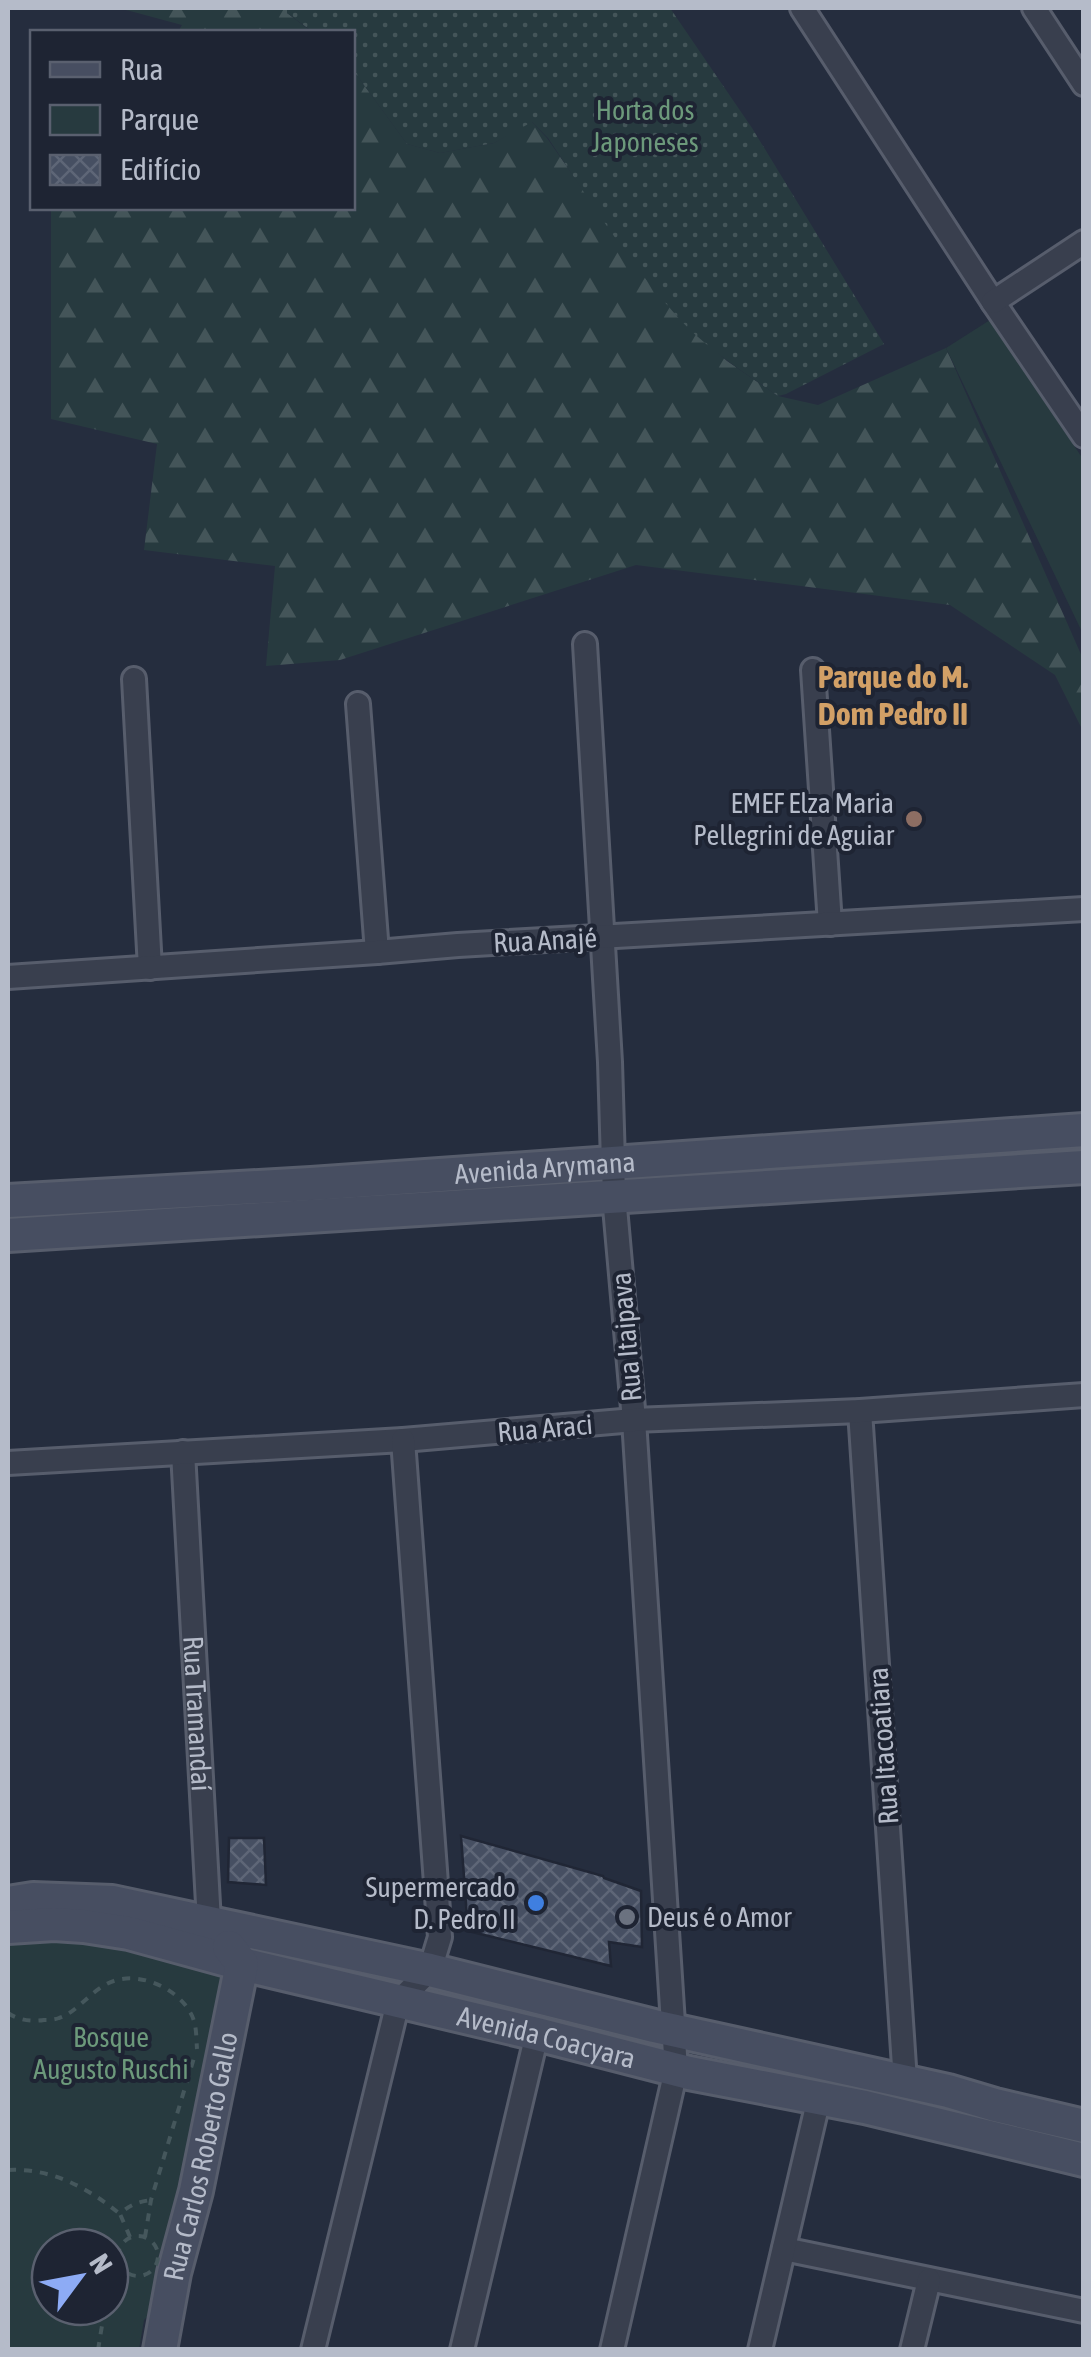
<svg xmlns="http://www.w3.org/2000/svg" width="1091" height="2357" font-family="'Asap Condensed',sans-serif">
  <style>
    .forest { fill: url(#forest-firs) }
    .park { fill: #273a3f; fill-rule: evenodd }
    .garden { fill: url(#garden-dots) }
    .building { fill: url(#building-cross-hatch); stroke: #202635; stroke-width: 2.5 }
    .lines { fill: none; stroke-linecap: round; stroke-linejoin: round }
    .street-casing { stroke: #575d6c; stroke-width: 28 }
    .secondary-casing { stroke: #575d6c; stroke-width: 38 }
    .path { stroke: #45575c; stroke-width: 4; stroke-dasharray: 8 8; stroke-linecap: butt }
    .street { stroke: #393f4e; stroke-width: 22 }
    .secondary { stroke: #474e61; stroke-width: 32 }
    .education-dot { fill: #8d6e63; stroke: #1e2433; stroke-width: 4 }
    .shop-dot { fill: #3f7fe0; stroke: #1e2433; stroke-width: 4 }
    .worship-dot { fill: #6b7280; stroke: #1e2433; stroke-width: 4 }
    .labels { text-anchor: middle; stroke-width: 8; stroke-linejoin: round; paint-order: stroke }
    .park-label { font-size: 28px; fill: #6c997b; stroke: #1e2433 }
    .poi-label { font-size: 28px; fill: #b5bbc9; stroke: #1e2433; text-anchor: end }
    .street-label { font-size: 28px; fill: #b5bbc9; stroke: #1e2433 }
    .quarter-label { font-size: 32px; font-weight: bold; fill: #d2a066; stroke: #1e2433 }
  </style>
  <defs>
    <pattern id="forest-firs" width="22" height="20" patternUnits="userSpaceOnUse" patternTransform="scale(2.5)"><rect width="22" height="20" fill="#273a3f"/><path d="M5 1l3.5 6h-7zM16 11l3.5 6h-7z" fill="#445559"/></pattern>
    <pattern id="garden-dots" width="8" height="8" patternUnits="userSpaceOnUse" patternTransform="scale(2.5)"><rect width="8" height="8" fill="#273a3f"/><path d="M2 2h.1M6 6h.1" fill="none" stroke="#445559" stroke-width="1.8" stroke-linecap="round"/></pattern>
    <pattern id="building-cross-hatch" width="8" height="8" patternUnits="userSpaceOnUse" patternTransform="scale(2.5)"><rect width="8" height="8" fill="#464f62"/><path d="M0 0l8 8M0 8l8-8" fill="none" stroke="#5e6677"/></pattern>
  </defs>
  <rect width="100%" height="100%" fill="#252d3e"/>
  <path class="forest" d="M119 8H287V13L312 32H178L182 25Z
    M353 70 407 144 440 153 494 143 531 121 547 138 626 252 677 316 727 361 778 396 818 405 946 348 1083 659V731L1055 675 950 605 636 565 340 660 266 666 275 566 144 550 157 444 51 419V208H352Z"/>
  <path class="park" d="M990 320 1083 459V634L946 348Z
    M65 1934 231 1968 165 2299 144 2320 139 2349 8 2350V1939ZM50 2247H110V2307H50Z"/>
  <path class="garden" d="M287 8H670L752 128 884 344 786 394 778 396C742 371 704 347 675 314 627 260 588 198 548 138L532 122 494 143 440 153 407 144 353 70 352 32H313L287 13Z"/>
  <path class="building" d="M461 1836 603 1876 604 1878 641 1891 642 1947 609 1942 611 1966 468 1931Z
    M229 1838H264L266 1885 228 1882Z"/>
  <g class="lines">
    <g class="street-casing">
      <g id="street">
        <path d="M802 8 993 302 1084 436"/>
        <path d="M1034 8 1084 84"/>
        <path d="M993 302 1084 242"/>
        <path d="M585 644 610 1062 614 1196 634 1420 676 2070 612 2350"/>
        <path d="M813 670 830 924"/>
        <path d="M134 679 150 968"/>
        <path d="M358 704 377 952"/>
        <path d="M8 977 377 952 458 945 1084 909"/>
        <path d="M860 1411 905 2081"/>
        <path id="s1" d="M183 1452 209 1922"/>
        <path d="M8 1463 403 1440 634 1420 860 1411 1084 1395"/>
        <path d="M784 2249 1084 2311"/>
        <path d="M313 2350 398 2002 430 1970 440 1937 403 1440"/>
        <path d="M462 2350 537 2034"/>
        <path d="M760 2350 819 2098"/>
        <path d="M912 2350 929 2280"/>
      </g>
    </g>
    <g class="secondary-casing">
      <g id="secondary">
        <path id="s2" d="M8 1201 311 1184 1084 1130"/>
        <path d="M8 1235 1084 1167"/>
        <path d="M8 1903 33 1899 112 1902 430 1970 654 2026 948 2091 995 2105 1084 2126"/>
        <path id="s3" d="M8 1927 54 1924 84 1926 129 1933 242 1964 537 2034 689 2073 865 2107 1084 2160"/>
        <path id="s4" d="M160 2350 174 2273 196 2191 242 1964 229 1947"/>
      </g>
    </g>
    <path class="path" d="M8 2013C18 2020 31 2022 44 2020 49 2020 54 2020 59 2018 79 2012 93 1986 117 1980 143 1973 177 1989 190 2012 197 2023 196 2036 197 2049
      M8 2170C51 2168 87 2187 120 2214
      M118 2256a20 20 0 1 1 40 0a20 20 0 1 1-40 0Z
      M130 2237 120 2214C129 2205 138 2202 151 2200
      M145 2237 151 2200 194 2058
      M110 2296 128 2274
      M98 2350 105 2307"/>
    <use href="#street" class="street"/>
    <use href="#secondary" class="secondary"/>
  </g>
  <circle class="education-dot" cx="914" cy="819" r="10"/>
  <circle class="shop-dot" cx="536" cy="1903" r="10"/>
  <circle class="worship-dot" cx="627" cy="1917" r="10"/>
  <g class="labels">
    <g class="park-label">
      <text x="645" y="120">Horta dos<tspan x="645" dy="32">Japoneses</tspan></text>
      <text x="111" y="2047">Bosque<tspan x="111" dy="32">Augusto Ruschi</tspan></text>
    </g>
    <g class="poi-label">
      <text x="894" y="813">EMEF Elza Maria<tspan x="894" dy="32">Pellegrini de Aguiar</tspan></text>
      <text x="516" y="1897">Supermercado<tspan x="516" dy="32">D. Pedro II</tspan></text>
      <text x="647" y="1927" text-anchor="start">Deus é o Amor</text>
    </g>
    <g class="street-label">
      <text transform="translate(545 940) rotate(-3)" y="10">Rua Anajé</text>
      <text dy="10" stroke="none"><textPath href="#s2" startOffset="538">Avenida Arymana</textPath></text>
      <text transform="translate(626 1337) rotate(-95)" y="10">Rua Itaipava</text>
      <text transform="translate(545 1428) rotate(-5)" y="10">Rua Araci</text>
      <text dy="10" stroke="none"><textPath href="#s1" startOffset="262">Rua Tramandaí</textPath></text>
      <text transform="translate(883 1746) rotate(-94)" y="10">Rua Itacoatiara</text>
      <text dy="10" stroke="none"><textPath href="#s3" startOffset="552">Avenida Coacyara</textPath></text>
      <text dy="10" stroke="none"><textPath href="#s4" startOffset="198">Rua Carlos Roberto Gallo</textPath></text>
    </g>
    <g class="quarter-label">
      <text x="893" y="688">Parque do M.<tspan x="893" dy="37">Dom Pedro II</tspan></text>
    </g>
  </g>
  <rect width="1091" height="2357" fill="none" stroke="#b5bbc9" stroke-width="20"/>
  <rect x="30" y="30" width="325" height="180" fill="#1e2433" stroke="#5a606f" stroke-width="2.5"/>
  <rect x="50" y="62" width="50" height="15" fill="#474e61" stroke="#5a606f" stroke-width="2.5"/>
  <text x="120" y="80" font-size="30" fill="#b5bbc9">Rua</text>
  <rect x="50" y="105" width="50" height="30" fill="#273a3f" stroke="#5a606f" stroke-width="2.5"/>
  <text x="120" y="130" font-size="30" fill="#b5bbc9">Parque</text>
  <rect x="50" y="155" width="50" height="30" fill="url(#building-cross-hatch)" stroke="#5a606f" stroke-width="2.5"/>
  <text x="120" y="180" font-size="30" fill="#b5bbc9">Edifício</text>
  <g transform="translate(80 2277) rotate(58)"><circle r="48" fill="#1e2433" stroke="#5a606f" stroke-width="2.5"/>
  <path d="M0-8L18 38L0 25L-18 38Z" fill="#8dabf5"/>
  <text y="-15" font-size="28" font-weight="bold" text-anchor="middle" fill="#b5bbc9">N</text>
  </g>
</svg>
